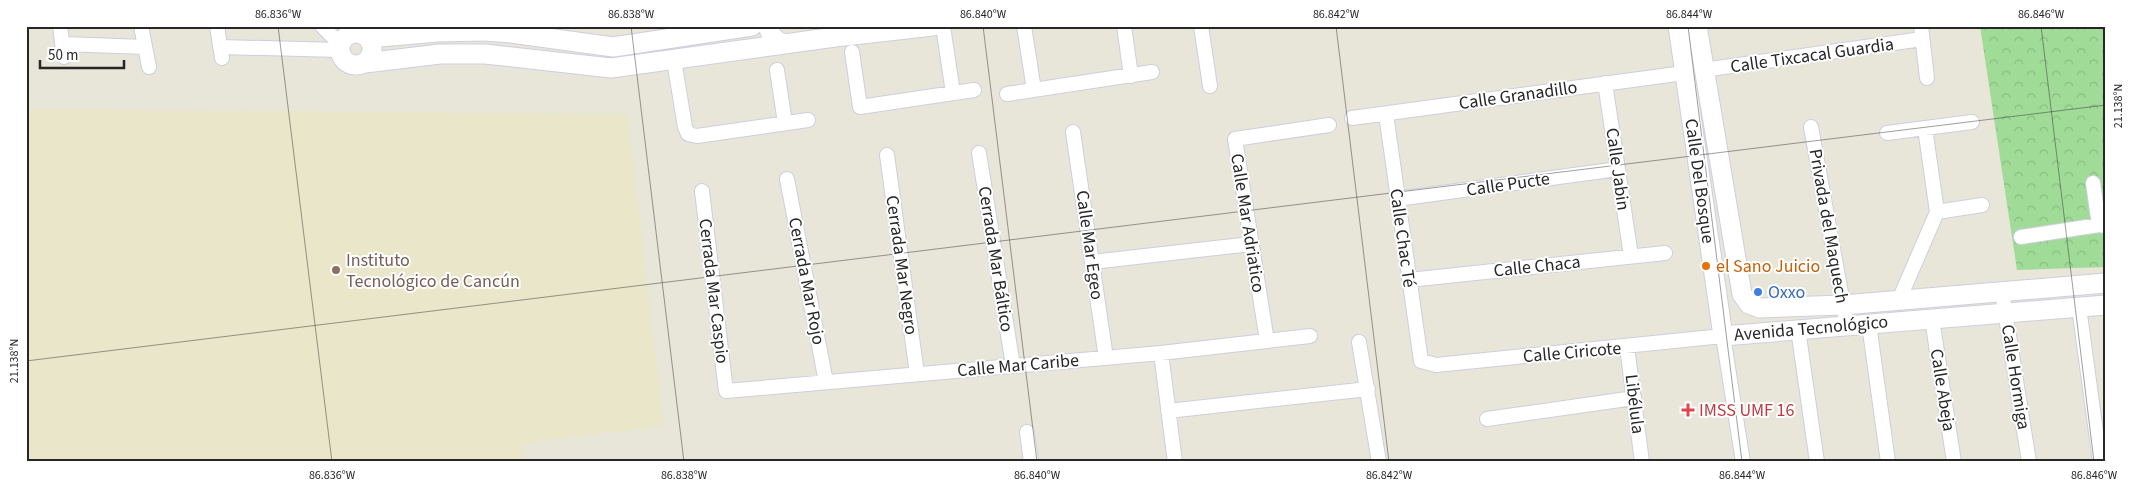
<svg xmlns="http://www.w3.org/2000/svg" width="2132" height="488" font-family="'Source Sans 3',sans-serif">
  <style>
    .education { fill: #e9e6c9 }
    .forest { fill: url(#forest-crowns) }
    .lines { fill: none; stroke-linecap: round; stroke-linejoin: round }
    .street-casing { stroke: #cfcedf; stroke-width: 16 }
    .secondary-casing { stroke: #cfcedf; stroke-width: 21 }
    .street { stroke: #fff; stroke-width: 14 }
    .secondary { stroke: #fff; stroke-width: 19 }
    .ticks { fill: none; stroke: #272727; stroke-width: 1; stroke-opacity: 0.45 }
    .food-dot { fill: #e8710a; stroke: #fff; stroke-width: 2 }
    .education-dot { fill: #8d6e63; stroke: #fff; stroke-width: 2 }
    .shop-dot { fill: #3f7fe0; stroke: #fff; stroke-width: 2 }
    .health-dot { fill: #e0444e; stroke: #fff; stroke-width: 2 }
    .labels { text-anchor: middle; stroke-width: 4; stroke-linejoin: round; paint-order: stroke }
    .street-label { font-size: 18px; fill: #272727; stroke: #fff }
    .education-label { font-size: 18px; fill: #785e54; stroke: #fff; text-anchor: start }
    .food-label { font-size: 18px; fill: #c56008; stroke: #fff; text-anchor: start }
    .shop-label { font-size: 18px; fill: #366cbe; stroke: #fff; text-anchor: start }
    .health-label { font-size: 18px; fill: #be3a42; stroke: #fff; text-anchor: start }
    .neatline { fill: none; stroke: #272727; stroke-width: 2 }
    .ticks-label { font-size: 12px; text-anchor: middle; fill: #272727 }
  </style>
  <defs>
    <pattern id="forest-crowns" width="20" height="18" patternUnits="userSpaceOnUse" patternTransform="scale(1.25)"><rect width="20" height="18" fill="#a0dc98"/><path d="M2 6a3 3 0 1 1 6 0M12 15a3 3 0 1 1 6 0" fill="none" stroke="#8abd83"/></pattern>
  </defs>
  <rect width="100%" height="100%" fill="#e8e5d9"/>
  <path class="education" d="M26 109 628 114 664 426 524 443 526 462H26Z"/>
  <path class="forest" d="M1980 26H2106V267L2017 270Z"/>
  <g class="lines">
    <g class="street-casing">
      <path id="street" d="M60 26 64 57
        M141 26 149 67
        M217 26 222 58
        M322 26 340 44
        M943 26 953 93
        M1024 26 1034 90
        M1124 26 1131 76
        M1201 26 1210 86
        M1921 26 1927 78
        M62 44 145 47
        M220 47 340 50
        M852 52 860 107 974 90
        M674 60 685 127 688 134 697 136 808 120
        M777 70 785 123
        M1703 70 1922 39
        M1605 83 1631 256
        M1007 94 1152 72
        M1386 114 1421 361 1436 365 1723 336 1743 462
        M1352 118 1684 73
        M1811 127 1847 326
        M1073 132 1106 358
        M1887 133 1972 122
        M979 153 1013 366
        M887 155 917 374
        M787 179 826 382
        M2093 183 2099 225
        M702 191 726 391 1161 353 1310 336
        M1397 199 1618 169
        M1937 212 1982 205
        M2021 237 2099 225 2106 226
        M1092 262 1251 244
        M1409 280 1665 253
        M2002 292 2029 462
        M1899 300 1937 212 1925 128
        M2079 307 2100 462
        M1932 319 1954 462
        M1869 324 1888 462
        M1798 329 1817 462
        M1267 341 1235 139 1329 125
        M1359 342 1379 462
        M1627 347 1642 462
        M1161 353 1175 462
        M1168 411 1368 389
        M1487 419 1634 398
        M1027 432 1031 462"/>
    </g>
    <g class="secondary-casing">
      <path id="secondary" d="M769 26C769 36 776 41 784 44
        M1678 26 1723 336
        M1697 26 1742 294 1749 304 1760 308 1843 305 2106 283
        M340 49a16 16 0 1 1 32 0a16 16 0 1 1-32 0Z
        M835 37 933 26
        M368 38 438 32 484 31 511 33 613 47 752 26
        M365 63 440 54H485L611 68 835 37 843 33 847 26
        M1723 336 2106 305"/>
    </g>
    <use href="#street" class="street"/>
    <use href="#secondary" class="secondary"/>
  </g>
  <path class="ticks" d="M278 26 332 462M631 26 684 462M983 26 1037 462M1336 26 1389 462M1688 26 1742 462M2041 26 2094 462M26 361 2106 105"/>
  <circle class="food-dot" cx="1706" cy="266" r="5"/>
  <circle class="education-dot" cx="336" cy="270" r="5"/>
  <circle class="shop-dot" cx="1758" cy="292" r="5"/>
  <path class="health-dot" d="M1685.5 402.5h5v5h5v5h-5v5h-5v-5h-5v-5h5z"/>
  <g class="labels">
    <g class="street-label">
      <text transform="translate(1812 55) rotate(-8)" y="6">Calle Tixcacal Guardia</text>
      <text transform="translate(1518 95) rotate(-8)" y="6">Calle Granadillo</text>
      <text transform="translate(1618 169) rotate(82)" y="6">Calle Jabin</text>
      <text transform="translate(1700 181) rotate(82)" y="6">Calle Del Bosque</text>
      <text transform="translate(1508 184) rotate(-8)" y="6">Calle Pucte</text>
      <text transform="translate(1248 223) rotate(81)" y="6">Calle Mar Adriatico</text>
      <text transform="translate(1829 226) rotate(80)" y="6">Privada del Maquech</text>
      <text transform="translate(1403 238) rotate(82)" y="6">Calle Chac Té</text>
      <text transform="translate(1090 245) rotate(82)" y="6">Calle Mar Egeo</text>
      <text transform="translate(996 259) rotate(81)" y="6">Cerrada Mar Báltico</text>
      <text transform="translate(902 265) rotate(82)" y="6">Cerrada Mar Negro</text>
      <text transform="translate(1537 266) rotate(-6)" y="6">Calle Chaca</text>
      <text transform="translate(807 281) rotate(79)" y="6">Cerrada Mar Rojo</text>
      <text transform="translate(714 291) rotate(83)" y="6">Cerrada Mar Caspio</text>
      <text transform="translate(1811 328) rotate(-5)" y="6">Avenida Tecnológico</text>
      <text transform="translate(1572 352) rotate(-5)" y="6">Calle Ciricote</text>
      <text transform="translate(1018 365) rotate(-5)" y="6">Calle Mar Caribe</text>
      <text transform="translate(2016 377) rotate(81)" y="6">Calle Hormiga</text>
      <text transform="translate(1943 390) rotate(81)" y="6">Calle Abeja</text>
      <text transform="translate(1635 404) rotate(83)" y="6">Libélula</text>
    </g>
    <g class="education-label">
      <text x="346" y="266">Instituto<tspan x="346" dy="21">Tecnológico de Cancún</tspan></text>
    </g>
    <g class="food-label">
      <text x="1716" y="272">el Sano Juicio</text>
    </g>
    <g class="shop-label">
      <text x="1768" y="298">Oxxo</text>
    </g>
    <g class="health-label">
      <text x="1699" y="416">IMSS UMF 16</text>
    </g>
  </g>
  <rect width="2132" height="488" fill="none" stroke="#ffffff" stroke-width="55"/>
  <path d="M40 60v8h84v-8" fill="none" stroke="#272727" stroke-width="2.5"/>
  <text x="48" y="60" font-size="15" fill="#272727" stroke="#ffffff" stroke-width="4" paint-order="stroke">50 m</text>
  <rect x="28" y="28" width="2076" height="432" class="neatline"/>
  <g class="ticks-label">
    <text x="278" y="18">86.836°W</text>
    <text x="631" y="18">86.838°W</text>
    <text x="983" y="18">86.840°W</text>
    <text x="1336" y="18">86.842°W</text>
    <text x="1689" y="18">86.844°W</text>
    <text x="2041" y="18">86.846°W</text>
    <text transform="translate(2118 106) rotate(-90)" y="4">21.138°N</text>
    <text transform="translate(14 361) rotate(-90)" y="4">21.138°N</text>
    <text x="332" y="479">86.836°W</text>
    <text x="684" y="479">86.838°W</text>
    <text x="1037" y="479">86.840°W</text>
    <text x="1389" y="479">86.842°W</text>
    <text x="1742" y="479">86.844°W</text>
    <text x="2094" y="479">86.846°W</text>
  </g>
</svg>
